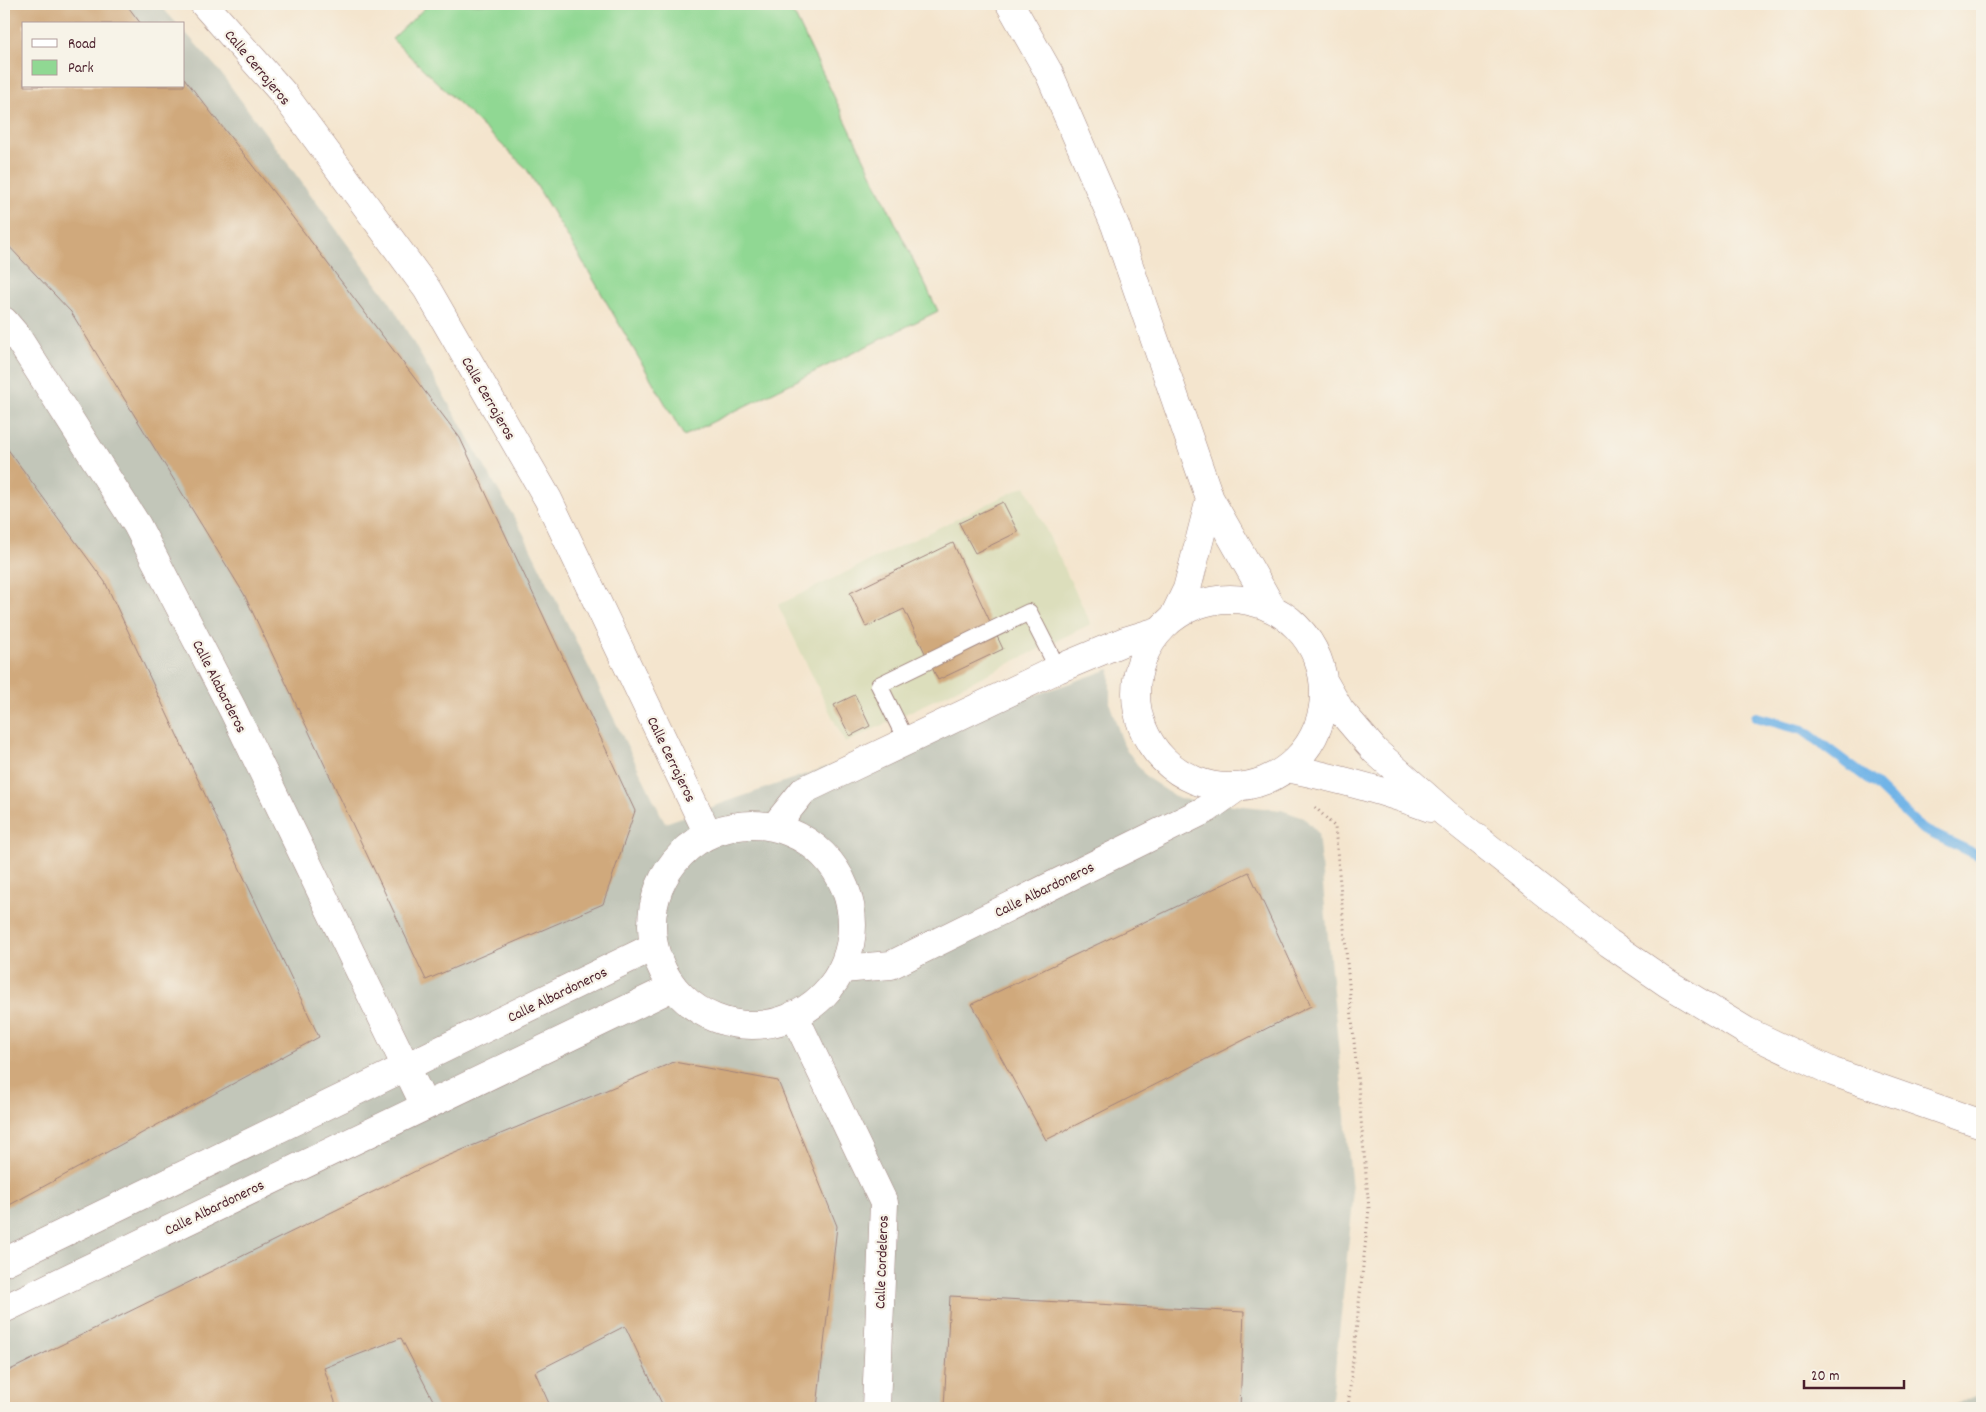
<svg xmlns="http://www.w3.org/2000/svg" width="1986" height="1412" font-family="Dekko,sans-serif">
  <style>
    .built { fill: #dcdebc }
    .industrial { fill: #c2c6b9 }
    .green { fill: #90d893; stroke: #6d7c5f }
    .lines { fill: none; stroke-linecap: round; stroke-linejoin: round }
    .stream { stroke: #71b4e7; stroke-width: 10 }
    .building { fill: #d0a97c }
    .service-casing { stroke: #9f827c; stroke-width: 18 }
    .minor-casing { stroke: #9f827c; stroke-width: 29 }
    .tertiary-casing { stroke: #9f827c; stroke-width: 29 }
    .path { stroke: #9f827c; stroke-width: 3; stroke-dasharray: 1 4; stroke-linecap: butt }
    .service { stroke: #fff; stroke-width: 16 }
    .minor { stroke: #fff; stroke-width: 28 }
    .tertiary { stroke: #fff; stroke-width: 28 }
    .labels { text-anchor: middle; stroke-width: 4.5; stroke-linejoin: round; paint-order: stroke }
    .street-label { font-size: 15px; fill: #4a1f2b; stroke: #f7f3e8 }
  </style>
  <rect width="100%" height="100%" fill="#f7f3e8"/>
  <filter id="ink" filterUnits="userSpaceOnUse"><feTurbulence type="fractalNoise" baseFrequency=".02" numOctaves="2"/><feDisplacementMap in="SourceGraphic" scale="10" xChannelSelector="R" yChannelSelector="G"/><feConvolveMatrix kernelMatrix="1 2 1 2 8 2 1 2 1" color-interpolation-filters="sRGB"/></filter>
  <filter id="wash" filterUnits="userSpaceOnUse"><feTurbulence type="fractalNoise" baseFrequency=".0096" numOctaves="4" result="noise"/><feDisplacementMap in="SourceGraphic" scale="20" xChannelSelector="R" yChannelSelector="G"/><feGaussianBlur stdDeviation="1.12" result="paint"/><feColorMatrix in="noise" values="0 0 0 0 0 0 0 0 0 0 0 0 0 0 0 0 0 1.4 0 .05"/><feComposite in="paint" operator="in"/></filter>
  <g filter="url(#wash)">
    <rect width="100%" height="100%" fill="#f4e5ce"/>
    <path class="built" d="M1025 486 1091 624 845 743 778 605Z"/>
    <path class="industrial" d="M4 4H159L177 24H24V86H184V31L217 68 390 302 523 533 665 823 1110 669V705L1124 746 1146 777 1179 799 1281 810 1304 818 1318 833 1353 1201 1331 1408H4Z
      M1982 1393V1408H1945H1946Z"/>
    <path class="green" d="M429 4H786L796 18 938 311 684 436 589 272 526 168 392 39Z"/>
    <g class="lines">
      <path class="stream" d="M1756 717 1803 730 1875 784 1922 829 1982 857"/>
    </g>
    <g id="blocks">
      <path class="building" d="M4 4H126L141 24H24V86H184V78L278 198 460 438 635 811 603 904 426 980 244 594 71 312 4 241Z
        M4 444 105 582 319 1037 4 1208Z
        M1003 502 1018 532 975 553 959 523Z
        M953 543 1003 649 938 680 904 609 866 627 850 593Z
        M855 695 870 726 850 736 834 705Z
        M1249 872 1311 1006 1046 1140 972 1004Z
        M674 1062 778 1081 837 1226 817 1408H664L625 1326 535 1372 551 1408H437L401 1338 324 1368 337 1408H4V1373L438 1160Z
        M950 1296 1244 1312 1240 1408H944Z"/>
    </g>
  </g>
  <g filter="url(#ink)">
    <use href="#blocks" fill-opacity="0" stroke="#9f827c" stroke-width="1"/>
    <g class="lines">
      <g class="service-casing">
        <path id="service" d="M907 742 879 685 1029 612 1058 669"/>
      </g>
      <g class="minor-casing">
        <path id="minor" d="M4 321 16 335 137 525 233 710 425 1106
          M794 1015 884 1203 876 1408
          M4 1262 653 947
          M4 1309 673 987"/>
      </g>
      <g class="tertiary-casing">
        <path id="tertiary" d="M204 4 283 93 427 289 548 499 708 834
          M1010 4 1049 73 1115 225 1210 499 1272 608
          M1136 693a94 94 0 1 1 188 0a94 94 0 1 1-188 0Z
          M1174 616 1187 589 1210 499
          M1324 682 1340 710 1375 751 1445 813 1609 943 1667 983 1746 1031 1833 1072 1982 1124
          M1287 768C1336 778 1383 790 1430 808
          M652 925a100 100 0 1 1 200 0a100 100 0 1 1-200 0Z
          M774 827 804 790 1058 669 1125 641 1158 631
          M842 969 891 965 1207 809 1238 787"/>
      </g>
      <path class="path" d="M1315 807 1335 827 1369 1209 1348 1408"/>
      <use href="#service" class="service"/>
      <use href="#minor" class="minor"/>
      <use href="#tertiary" class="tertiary"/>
    </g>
  </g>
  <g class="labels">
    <g class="street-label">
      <text transform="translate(258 67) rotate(50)" y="5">Calle Cerrajeros</text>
      <text transform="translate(489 398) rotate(60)" y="5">Calle Cerrajeros</text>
      <text transform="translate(220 686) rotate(63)" y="5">Calle Alabarderos</text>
      <text transform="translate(672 759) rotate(64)" y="5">Calle Cerrajeros</text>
      <text transform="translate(1044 889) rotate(-26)" y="5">Calle Albardoneros</text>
      <text transform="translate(557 994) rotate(-26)" y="5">Calle Albardoneros</text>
      <text transform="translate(214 1207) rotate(-26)" y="5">Calle Albardoneros</text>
      <text transform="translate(881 1262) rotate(-88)" y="5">Calle Cordeleros</text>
    </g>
  </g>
  <rect width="1986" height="1412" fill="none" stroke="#f7f3e8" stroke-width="20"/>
  <rect x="22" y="22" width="162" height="65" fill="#f7f3e8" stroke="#b29e9c"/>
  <rect x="32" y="39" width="25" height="8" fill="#ffffff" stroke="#b29e9c"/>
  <text x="68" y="48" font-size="15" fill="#4a1f2b">Road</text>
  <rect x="32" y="60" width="25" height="15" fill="#90d893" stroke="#b29e9c"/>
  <text x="68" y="72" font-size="15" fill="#4a1f2b">Park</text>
  <path d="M1804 1380v8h100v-8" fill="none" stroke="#4a1f2b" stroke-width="2.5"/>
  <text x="1811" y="1380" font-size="15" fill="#4a1f2b" stroke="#f7f3e8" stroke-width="4" paint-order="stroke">20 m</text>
</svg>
